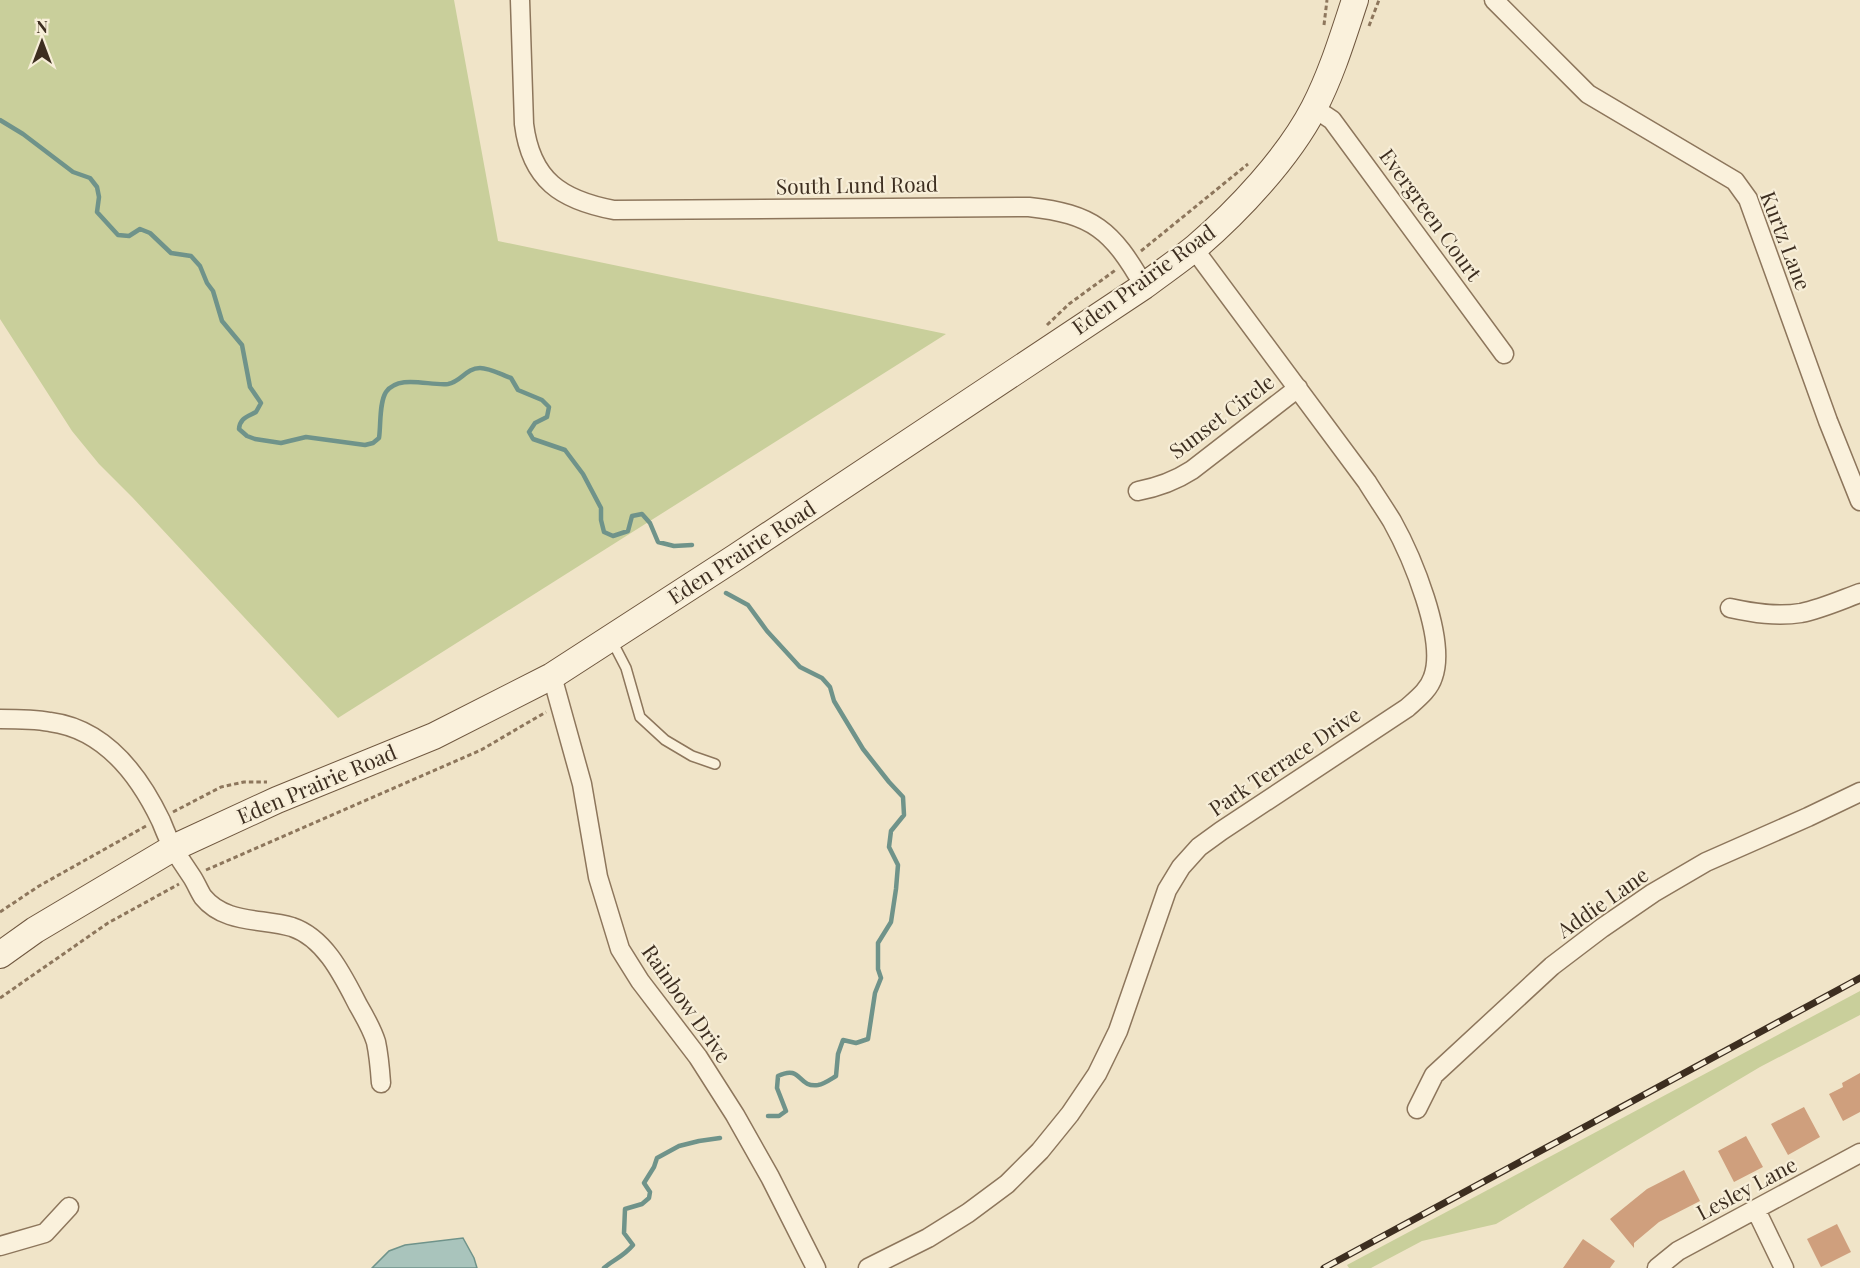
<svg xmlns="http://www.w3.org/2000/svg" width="1860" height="1268" font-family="'Playfair Display',serif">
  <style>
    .green { fill: #c9cf9b }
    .water { fill: #a9c4bc; stroke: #6f938a; stroke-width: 1.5 }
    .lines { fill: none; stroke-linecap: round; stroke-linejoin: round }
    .stream { stroke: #6f938a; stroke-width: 4.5 }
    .building { fill: #cf9f7d }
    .service-casing { stroke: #8d765c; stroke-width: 12 }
    .minor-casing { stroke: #8d765c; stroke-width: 21 }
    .secondary-casing { stroke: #6f573f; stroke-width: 28 }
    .path { stroke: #8d765c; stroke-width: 3; stroke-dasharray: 4.5 3; stroke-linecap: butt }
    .service { stroke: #faf1dc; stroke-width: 9 }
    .minor { stroke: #faf1dc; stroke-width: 18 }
    .secondary { stroke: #faf1dc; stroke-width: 26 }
    .rail-casing { stroke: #3d2e20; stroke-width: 7 }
    .rail { stroke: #f7eed8; stroke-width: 4.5; stroke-dasharray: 14; stroke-linecap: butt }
    .labels { text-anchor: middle; stroke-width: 4.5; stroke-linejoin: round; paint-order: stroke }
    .street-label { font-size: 21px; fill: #3d2e20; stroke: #f7eed8 }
  </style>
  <rect width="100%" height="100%" fill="#f0e4c8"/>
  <path class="green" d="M0 0H454L498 241 946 334 338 718 133 498 99 464 72 431 0 319Z
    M1860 991V1015L1760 1067 1496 1224 1422 1241 1371 1268H1349L1347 1265Z"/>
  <path class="water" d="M463 1238 474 1258 477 1268H372L389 1251 405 1245Z"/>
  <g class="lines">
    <path class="stream" d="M0 120 23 134 73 172 90 178 97 187 99 197 97 212 118 235 129 236 140 229 150 233 171 253 191 256 200 266 207 283 213 291 222 321 242 345 250 387 261 403 256 412C247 417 240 418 239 429L247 436 255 439 281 443 306 437 365 445 373 443 379 438C381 425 379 403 386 392 399 374 429 386 448 384 461 382 466 368 480 368 490 368 502 375 511 378L518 390 542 400 549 407 547 417 535 423 529 432 533 439 565 450 583 474 601 508V520L604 532 613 536 628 531 632 516 642 514 650 523 658 542 674 546 692 545
      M726 593 748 605 767 631 800 667 822 678 830 687 834 701 863 749 889 782 903 797 904 815 891 831 889 847 898 865 896 889 891 922 878 943V969L881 978 875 993 868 1039 856 1043 843 1040 838 1054 836 1076C831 1079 824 1084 818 1085 797 1088 802 1064 778 1076L777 1088 786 1111 779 1116H768
      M604 1268C615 1258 622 1258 633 1245L624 1233 625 1209 642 1204 649 1198 650 1192 644 1183 654 1167 657 1158 679 1146 699 1141 720 1138"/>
  </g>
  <path class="building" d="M1860 1073V1112L1843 1121 1829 1094 1843 1087 1842 1083Z
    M1804 1107 1820 1137 1788 1155 1771 1124Z
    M1746 1136 1763 1167 1734 1182 1718 1151Z
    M1684 1170 1700 1201 1659 1222 1634 1243V1248L1610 1219 1647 1189Z
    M1837 1224 1851 1252 1821 1267 1807 1239Z
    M1583 1239 1615 1261 1610 1268H1563Z"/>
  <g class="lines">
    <g class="service-casing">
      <path id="service" d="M611 639 626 668 640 717 665 740 692 756 715 764"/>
    </g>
    <g class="minor-casing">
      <path id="minor" d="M520 0 524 124C531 180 561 200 614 210L1029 207C1093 214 1112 230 1144 286
        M1494 0 1588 94 1735 181 1748 199 1828 421 1860 501
        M1314 108 1332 120 1504 354
        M1138 491C1159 487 1175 481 1192 470L1298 388
        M1730 608C1753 613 1777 617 1801 613 1821 609 1841 600 1860 593
        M552 676 582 784 598 877 620 949 640 981 698 1057 735 1115 770 1177 816 1268
        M0 719C17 719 34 719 50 722 104 729 139 775 161 821 165 831 169 841 174 850 180 859 186 868 192 877 196 883 199 891 203 897 225 924 261 918 292 927 325 938 343 976 358 1005 365 1017 372 1029 376 1042 379 1056 380 1069 381 1083
        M1417 1109 1434 1075 1552 966 1602 928 1653 893 1706 862 1808 817 1860 792
        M1756 1210 1784 1268
        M0 1246 45 1233 69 1207
        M868 1268 928 1238 968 1213 1007 1184 1040 1151 1070 1114 1097 1074 1118 1031 1167 890 1181 867 1199 847 1221 831 1407 708C1417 699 1429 690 1433 677 1447 639 1411 555 1392 521 1384 508 1375 495 1367 482L1194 249
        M1657 1268 1678 1251 1860 1153"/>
    </g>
    <g class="secondary-casing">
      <path id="secondary" d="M0 955 35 930 173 848 277 800 434 736 552 676 736 557 1144 286C1161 273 1179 261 1196 247 1238 211 1288 158 1314 108 1332 73 1343 36 1355 0"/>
    </g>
    <path class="path" d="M1324 25 1327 0
      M1369 26 1379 0
      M1141 251 1248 164
      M1047 325 1069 304 1117 269
      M173 812 221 787 244 782H267
      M206 870 481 750 546 712
      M0 912 39 886 146 826
      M0 998 108 923 179 884"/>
    <use href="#service" class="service"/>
    <use href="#minor" class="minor"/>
    <use href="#secondary" class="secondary"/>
    <g class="rail-casing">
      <path id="rail" d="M1324 1268 1860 978"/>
    </g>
    <use href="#rail" class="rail"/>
  </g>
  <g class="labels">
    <g class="street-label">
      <text transform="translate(857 186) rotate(-1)" y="7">South Lund Road</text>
      <text transform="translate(1430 215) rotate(54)" y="7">Evergreen Court</text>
      <text transform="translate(1785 241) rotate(69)" y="7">Kurtz Lane</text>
      <text transform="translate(1144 280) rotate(-36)" y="7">Eden Prairie Road</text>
      <text transform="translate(1222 417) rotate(-37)" y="7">Sunset Circle</text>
      <text transform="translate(742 553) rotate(-33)" y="7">Eden Prairie Road</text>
      <text transform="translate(1285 762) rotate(-34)" y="7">Park Terrace Drive</text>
      <text transform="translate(317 785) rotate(-23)" y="7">Eden Prairie Road</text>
      <text transform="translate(1603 903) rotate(-35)" y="7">Addie Lane</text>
      <text transform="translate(686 1004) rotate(55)" y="7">Rainbow Drive</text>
      <text transform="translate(1747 1189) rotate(-28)" y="7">Lesley Lane</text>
    </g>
  </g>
  <g transform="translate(42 42)" stroke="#f7eed8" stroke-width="4.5" paint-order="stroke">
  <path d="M0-4.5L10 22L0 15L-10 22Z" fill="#3d2e20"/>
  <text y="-9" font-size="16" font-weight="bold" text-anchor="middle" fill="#3d2e20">N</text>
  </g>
</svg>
